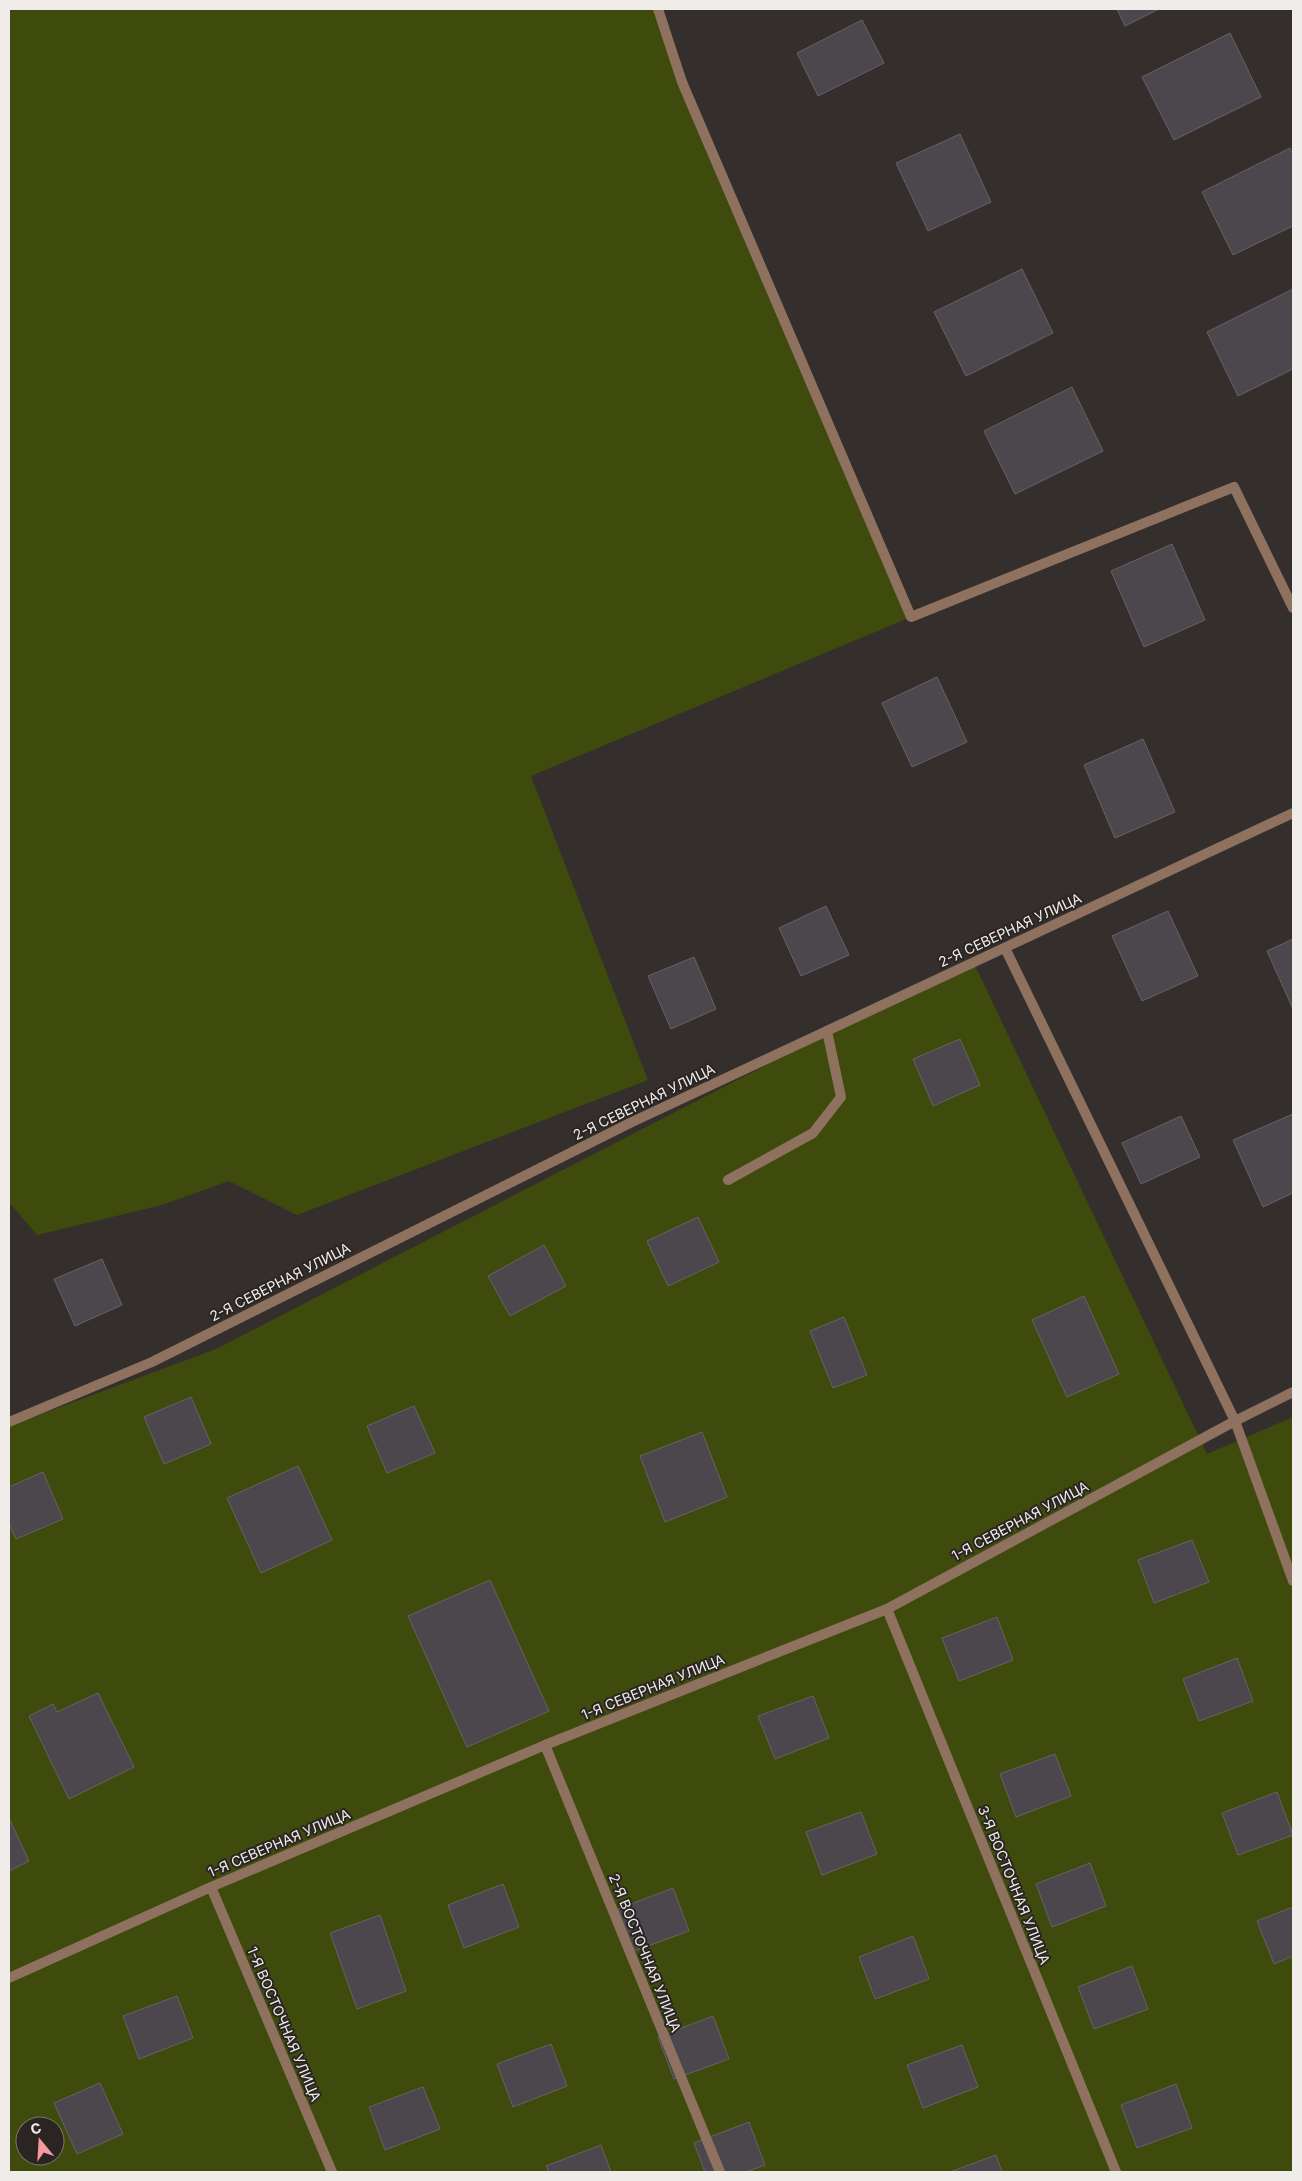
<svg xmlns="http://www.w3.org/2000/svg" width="1302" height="2181" font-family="Inter,sans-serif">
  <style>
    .green { fill: #3f4b0d; fill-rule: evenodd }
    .building { fill: #4b474c; stroke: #666267 }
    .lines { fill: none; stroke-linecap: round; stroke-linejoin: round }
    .lane { stroke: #8f715f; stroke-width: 10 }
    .street { stroke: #8f715f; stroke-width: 10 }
    .labels { text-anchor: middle; stroke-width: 4; stroke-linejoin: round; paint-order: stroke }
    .street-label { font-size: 14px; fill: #efecea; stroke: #2a2522 }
  </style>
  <rect width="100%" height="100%" fill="#342f2c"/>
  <path class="green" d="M9 9H658L682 82 911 617 531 776 648 1080 297 1215 229 1181 162 1205 37 1235 9 1202Z
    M972 959 1207 1454 1293 1417V2172H9V1426L216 1349ZM25 2126H55V2156H25Z"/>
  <path class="building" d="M1117 9H1159L1125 26Z
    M862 20 884 63 818 96 797 53Z
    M1230 33 1261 97 1174 140 1142 77Z
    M960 134 991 202 928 231 896 163Z
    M1290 148 1293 155V226L1233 255 1202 192Z
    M1022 269 1053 333 966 376 934 312Z
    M1293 289V369L1238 396 1207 332Z
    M1072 387 1103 451 1015 494 984 431Z
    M1172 544 1205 620 1144 647 1111 571Z
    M937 677 967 742 912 767 882 703Z
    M1143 739 1175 812 1115 838 1084 765Z
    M826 906 849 955 801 976 779 928Z
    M1168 911 1198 976 1142 1001 1112 936Z
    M1293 939V1009L1267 951Z
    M694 957 716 1009 671 1029 648 976Z
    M960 1039 980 1085 933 1106 913 1059Z
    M1293 1114V1193L1263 1207 1233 1140Z
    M1181 1116 1200 1157 1141 1184 1122 1143Z
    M698 1217 719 1262 668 1286 647 1241Z
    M544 1245 566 1286 510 1316 488 1276Z
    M102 1259 122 1305 75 1326 54 1279Z
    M1084 1296 1119 1374 1067 1397 1032 1320Z
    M844 1317 867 1375 833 1388 810 1331Z
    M191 1397 211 1444 164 1464 144 1417Z
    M414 1406 435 1453 387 1473 367 1426Z
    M702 1432 727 1497 665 1522 640 1456Z
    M298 1466 332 1540 261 1573 227 1498Z
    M43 1472 63 1519 16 1539 9 1524V1487Z
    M1192 1540 1209 1582 1154 1603 1138 1560Z
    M490 1580 549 1711 467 1747 408 1616Z
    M997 1617 1013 1660 959 1681 942 1638Z
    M1237 1658 1253 1701 1199 1721 1183 1679Z
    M98 1693 134 1767 69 1799 29 1716 53 1704 57 1712Z
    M813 1696 829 1738 775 1759 758 1716Z
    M1055 1754 1071 1796 1016 1817 1000 1774Z
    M1277 1792 1293 1835 1238 1855 1222 1813Z
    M861 1812 877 1854 822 1875 806 1832Z
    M9 1818 29 1861 9 1871Z
    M1090 1863 1106 1906 1052 1927 1036 1884Z
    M503 1884 519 1927 464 1948 448 1905Z
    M673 1888 689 1931 634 1951 618 1909Z
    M1293 1907V1956L1274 1964 1257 1921Z
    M380 1915 406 1991 357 2009 330 1933Z
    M913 1936 929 1979 875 1999 859 1957Z
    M1132 1966 1148 2009 1094 2029 1078 1987Z
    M177 1996 193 2038 139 2059 123 2016Z
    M713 2016 729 2059 674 2079 658 2037Z
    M551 2044 567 2086 513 2107 497 2064Z
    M962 2045 978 2087 923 2108 907 2065Z
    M100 2083 123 2134 77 2154 54 2103Z
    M1176 2084 1192 2128 1137 2148 1121 2105Z
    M423 2087 440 2129 385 2150 369 2107Z
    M749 2122 765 2165 746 2172H705L694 2143Z
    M601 2145 611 2172H549L546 2166Z
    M996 2155 1002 2172H950Z"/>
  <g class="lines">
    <path class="lane" d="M658 9 682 82 911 617 1234 487 1293 608
      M728 1180 813 1133 841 1097 827 1031"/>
    <path class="street" d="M1005 948 1235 1421 1293 1581
      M9 1422 152 1362 632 1122 1293 813
      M887 1609 1116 2172
      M545 1745 720 2172
      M211 1887 332 2172
      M9 1978 211 1887 545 1745 887 1609 1235 1421 1293 1392"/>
  </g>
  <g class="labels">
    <g class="street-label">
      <text transform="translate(1010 930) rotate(-25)" y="5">2-Я СЕВЕРНАЯ УЛИЦА</text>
      <text transform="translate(644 1102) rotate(-26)" y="5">2-Я СЕВЕРНАЯ УЛИЦА</text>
      <text transform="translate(280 1282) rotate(-27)" y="5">2-Я СЕВЕРНАЯ УЛИЦА</text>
      <text transform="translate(1020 1521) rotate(-28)" y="5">1-Я СЕВЕРНАЯ УЛИЦА</text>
      <text transform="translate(653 1687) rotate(-22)" y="5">1-Я СЕВЕРНАЯ УЛИЦА</text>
      <text transform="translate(279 1843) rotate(-23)" y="5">1-Я СЕВЕРНАЯ УЛИЦА</text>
      <text transform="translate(1014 1885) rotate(68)" y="5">3-Я ВОСТОЧНАЯ УЛИЦА</text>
      <text transform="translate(645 1953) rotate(68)" y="5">2-Я ВОСТОЧНАЯ УЛИЦА</text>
      <text transform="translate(284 2024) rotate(67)" y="5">1-Я ВОСТОЧНАЯ УЛИЦА</text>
    </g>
  </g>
  <rect width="1302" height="2181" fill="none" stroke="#efecea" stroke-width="20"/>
  <g transform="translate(40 2141) rotate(342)"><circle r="24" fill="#2a2522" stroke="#797572"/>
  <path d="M0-4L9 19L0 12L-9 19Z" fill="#f49aa0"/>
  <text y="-8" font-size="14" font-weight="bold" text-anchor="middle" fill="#efecea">С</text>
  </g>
</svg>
